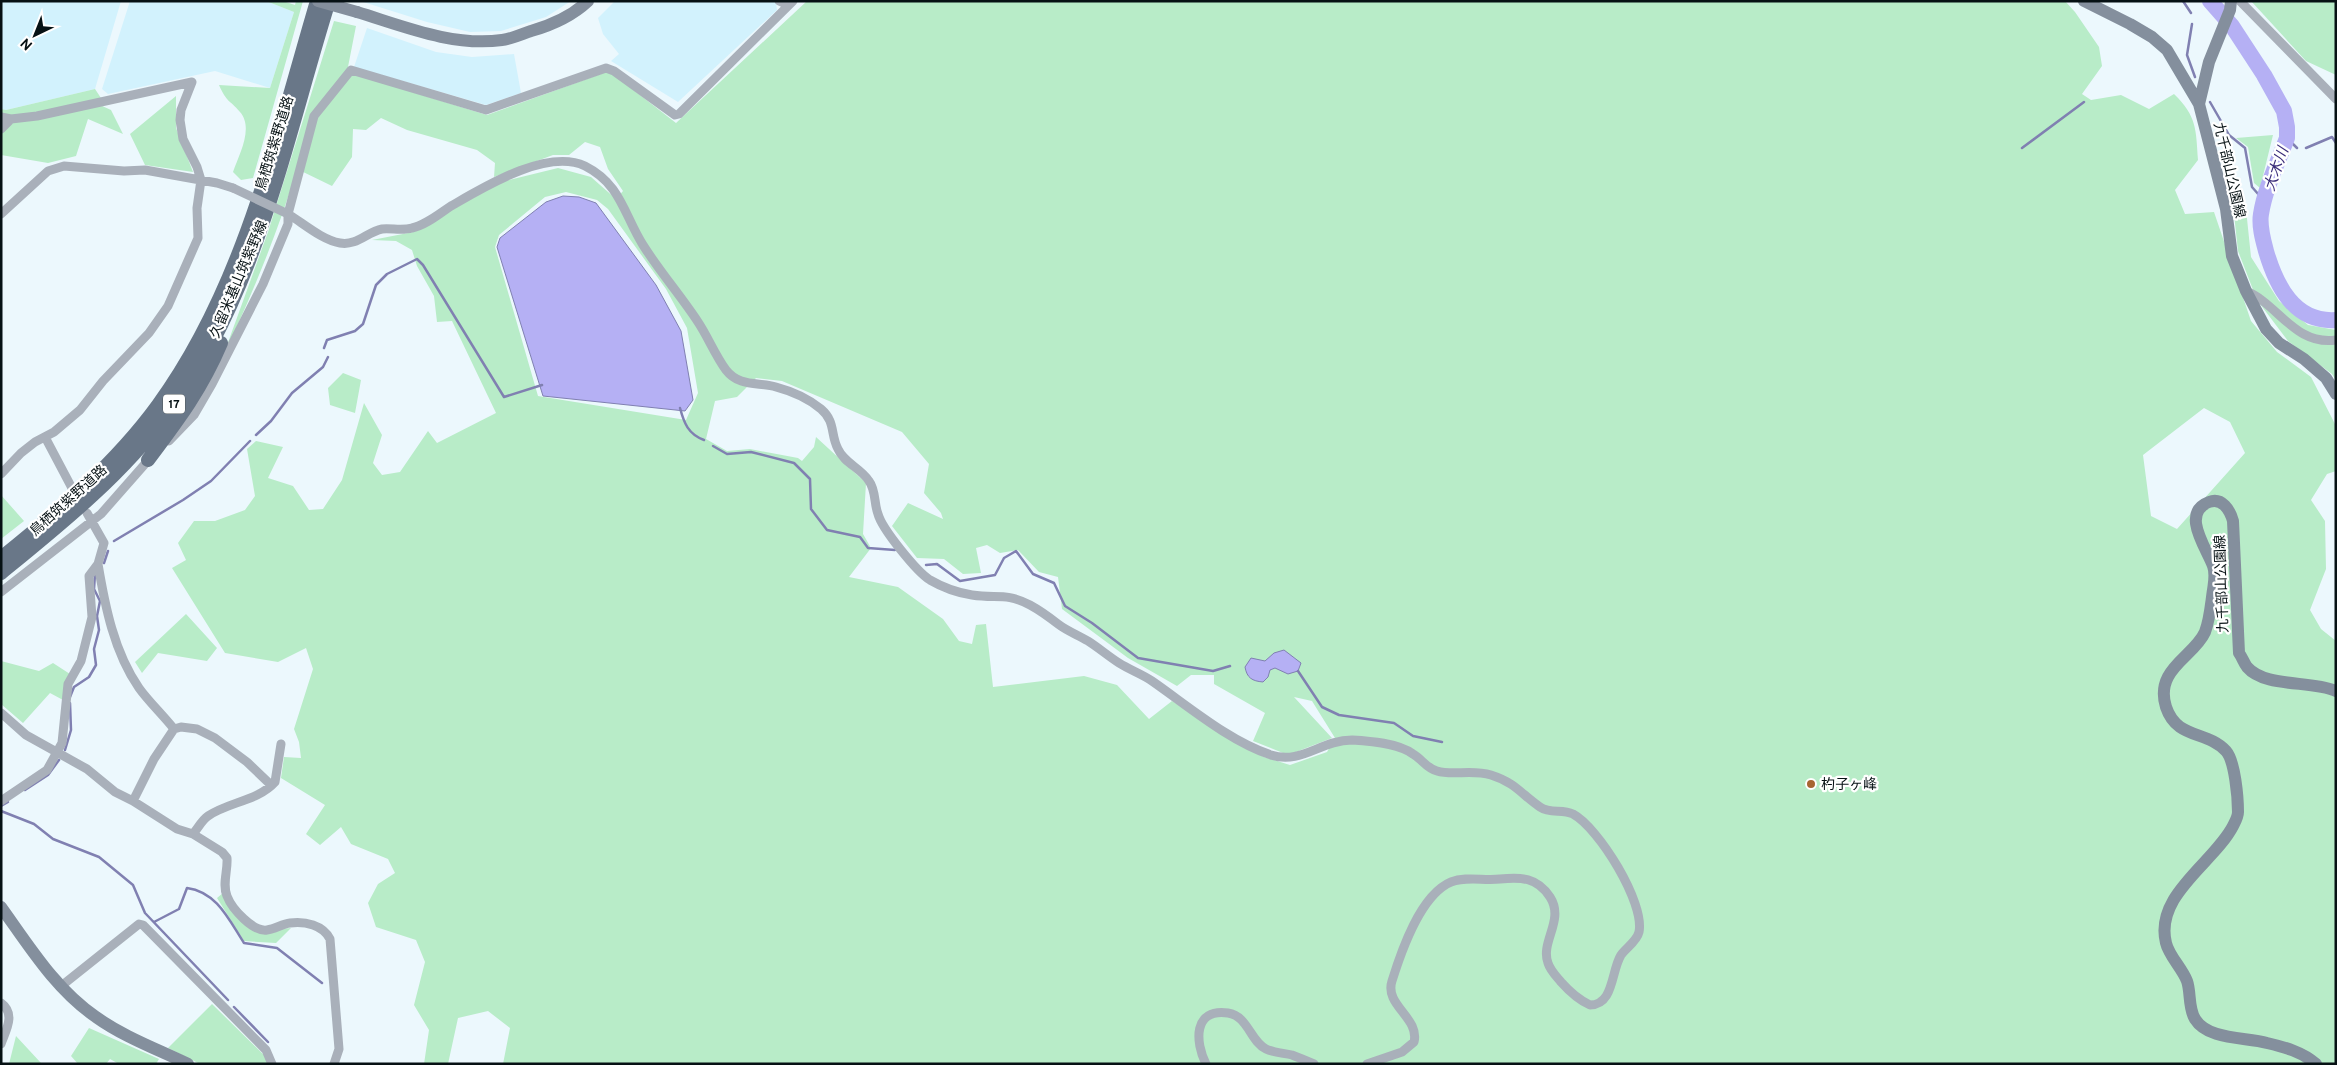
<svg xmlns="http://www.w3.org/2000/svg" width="2337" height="1065" font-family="Overpass,'Noto Sans JP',sans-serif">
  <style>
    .built { fill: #d2f2fd }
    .green { fill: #b8ecc8; fill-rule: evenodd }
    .water { fill: #b5b0f4; stroke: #8080b1 }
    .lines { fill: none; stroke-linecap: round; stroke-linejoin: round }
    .stream { stroke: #8080b1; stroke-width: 2.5 }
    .river { stroke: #b5b0f4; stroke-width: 16 }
    .street { stroke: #a9b0ba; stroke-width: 9 }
    .secondary { stroke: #848f9d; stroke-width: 12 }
    .primary { stroke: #697788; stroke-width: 14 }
    .street-bridge { stroke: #a9b0ba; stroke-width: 9 }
    .secondary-bridge { stroke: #848f9d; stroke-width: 12 }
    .poi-dot { fill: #a76532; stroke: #fff; stroke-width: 2 }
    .labels { text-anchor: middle; stroke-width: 4.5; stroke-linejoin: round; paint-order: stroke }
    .shield { fill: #fff; stroke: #51585a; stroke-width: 1 }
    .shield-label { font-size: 12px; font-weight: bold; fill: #061114 }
    .street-label { font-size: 14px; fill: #061114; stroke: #fff }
    .poi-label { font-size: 14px; fill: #061114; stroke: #fff; text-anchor: start }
    .water-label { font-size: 15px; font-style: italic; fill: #3b2d7a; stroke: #fff }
  </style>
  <rect width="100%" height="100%" fill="#ecf8fd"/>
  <path class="built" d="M1 1H121L95 89 6 110 1 109Z
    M130 1H266L294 12 270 88 215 71 108 94 102 89Z
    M360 1H571L546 17 501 31 470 32 427 22Z
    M615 1H771L776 3 777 10 678 102 611 61 619 54 603 34 598 18Z
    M367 28 436 52 472 57 514 54 521 93 486 105 354 67Z"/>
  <path class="green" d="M266 1H283L295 5 296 1H303L253 178 241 180 233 172C239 155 254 128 240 112 229 99 227 103 219 85L270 88 294 12Z
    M807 1H2065L2075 12 2099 47 2102 66 2082 94 2091 100 2121 95 2149 109 2174 94C2197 116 2196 130 2198 160L2175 190 2185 214 2214 212 2251 321 2277 352 2311 377 2336 426V471L2327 474 2311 500 2325 521 2326 569 2310 610 2321 629 2336 641V1064H503L510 1028 488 1011 458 1018 448 1064H424L429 1030 414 1005 425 962 416 940 376 927 368 903 378 884 395 873 388 859 351 844 341 827 320 845 306 834 325 805 281 778 284 757 301 758 299 742 294 729 313 669 306 648 278 662 225 653 172 568 186 560 178 543 194 521H215L245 510 255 496 247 449 256 441 283 447 268 478 293 486 309 510 323 509 342 480 364 403 382 435 373 463 382 475 400 472 428 431 437 443 496 413 452 321 437 322 434 296 417 266 412 250 396 241 372 240 413 232 501 182 558 168 591 177 616 199 623 191 608 169 600 147 585 142 569 155H553L494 177 495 163 477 150 407 130 381 118 366 130 353 129 352 157 332 186 297 169C277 235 251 297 222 359L268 232 334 21 356 26 347 72 487 115 609 71 676 123ZM566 192 597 200 608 209 666 289 687 328 698 393 686 420 538 396 495 247 499 235 545 197ZM756 378 782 381 902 432 929 464 924 493 941 513 943 519 908 503 892 526 917 558 944 559 963 574 981 573 976 548 987 545 1000 553 1018 550 1039 572 1058 577 1062 609 1128 658 1177 686 1191 675H1214V684L1265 713 1253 741 1288 755 1332 738 1294 697 1312 701 1335 738 1327 752 1290 765 1264 757 1172 701 1149 719 1117 685 1084 676 993 687 986 624 976 625 972 644 959 641 943 619 898 587 849 577 871 548 863 534 866 483 816 437 814 447 802 461 798 458 750 449 727 451 706 439 715 401 737 397ZM2204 408 2230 422 2245 453 2177 529 2151 516 2143 455Z
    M2251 1H2336V75L2306 61Z
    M95 89 101 98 100 105 111 110 123 134 88 119 76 156 48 163 1 155V109L6 110Z
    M176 96V128L193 172 145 165 130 134Z
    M2273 135 2260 188 2254 183 2248 147 2236 138Z
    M2233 205 2246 209 2251 257 2279 301 2308 325 2336 330V380L2332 374 2288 341 2257 300 2238 251Z
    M343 373 361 380 355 413 330 405 328 388Z
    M1 495 24 521 1 539Z
    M186 614 217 648 207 661 158 653 142 673 135 662Z
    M1 661 39 671 53 663 70 674 63 700 50 693 23 723 1 704Z
    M223 893 256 931 291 928 276 943 244 941 217 898Z
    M212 1004 265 1056 269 1064H200L168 1048Z
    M89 1028 159 1059 156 1064H119L110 1059 106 1064H78L71 1056Z
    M16 1036 41 1063 40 1064H9Z"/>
  <path class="water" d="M563 196 579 197 596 203 656 285 681 331 693 400 685 411 543 396 497 247 500 238 546 202Z
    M1284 650 1301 663 1298 671 1288 674 1275 668 1270 670 1268 677 1263 682C1252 681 1247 678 1245 667L1251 658 1265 661 1274 653Z"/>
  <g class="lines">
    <path class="stream" d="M2183 1 2191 13
      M2192 24 2187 55 2195 77
      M2210 102 2229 135 2245 148 2252 187 2259 195 2261 215
      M2287 138 2297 148
      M2022 148 2084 102
      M2306 148 2332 137 2336 143
      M324 348 327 340 355 331 363 324 376 285 387 274 417 259 423 265 504 397 542 385
      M680 408C684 423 688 434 704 440
      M256 435 271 421 292 393 323 367 328 357
      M713 446 727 454 751 452 794 463 810 479 811 509 827 530 860 537 868 548 895 550
      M114 541 183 500 211 481 250 441
      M104 563 108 551
      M926 565 937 564 960 581 995 575 1004 558 1016 551 1033 574 1054 583 1065 606 1092 623 1138 658 1213 671 1230 666
      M1298 671 1322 707 1339 715 1394 723 1413 736 1442 742
      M70 697 74 687 89 677 96 665 94 649 99 630 97 616 100 601 94 589 95 574
      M65 750 71 730 70 703
      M25 790 48 775 59 760
      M1 806 8 802
      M1 811 34 824 53 839 99 857 133 885 145 913 228 1000
      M154 922 179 909 187 888C217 892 229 920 244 943L277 948 322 983
      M234 1007 268 1042"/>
    <path class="river" d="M2210 1 2232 26 2264 75 2284 111 2287 127V138C2278 162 2265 188 2261 214 2259 226 2263 240 2266 251 2276 285 2294 323 2336 320"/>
    <path class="street" d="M779 1 788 5
      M2240 1 2336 99
      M1 117 11 119 37 116 192 82 181 110 180 120 183 139 197 167 201 180 197 208 198 238 168 306 149 333 103 381 80 410 54 432 35 442 21 453 1 474
      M1 129 11 119
      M1 214 48 171 64 166 124 171 145 170 217 183 233 188
      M288 214C303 223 322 240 340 243 357 246 367 232 382 229 392 228 402 231 412 228 426 225 439 214 451 206 484 187 547 148 585 166 621 184 624 215 643 245 660 272 681 296 698 322 708 337 715 355 726 370 739 387 758 382 776 387 791 391 809 399 821 409 836 422 830 434 838 449 844 463 861 468 869 481 876 490 874 504 878 514 882 529 917 572 930 580 942 587 959 593 972 595 997 599 1005 592 1030 605 1041 611 1049 617 1058 624 1067 631 1078 635 1088 641 1099 648 1108 656 1119 663 1130 670 1142 674 1152 681 1188 706 1229 741 1271 755 1301 765 1321 740 1352 740 1370 741 1398 743 1413 754 1422 759 1426 768 1437 771 1453 776 1471 769 1491 775 1516 783 1521 794 1540 807 1550 814 1562 809 1573 814 1599 828 1645 903 1639 932 1637 941 1626 948 1621 955 1611 971 1614 1005 1590 1005 1579 1000 1569 991 1561 982 1556 976 1550 970 1548 963 1540 942 1565 920 1550 897 1537 877 1521 877 1500 879 1484 881 1466 876 1451 882 1420 895 1401 952 1392 981 1384 1005 1420 1018 1414 1042L1402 1052 1367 1064
      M2246 291C2278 304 2295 346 2336 340
      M45 437 73 490
      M169 441 194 415 212 384 263 284 288 224V214L314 116 351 70 486 110 606 68 614 71 675 115 679 114 793 1
      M98 564C105 606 114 652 139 688 149 702 163 715 174 729
      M1 592 101 514 152 456
      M1 713 26 735 87 769 115 792 133 801 177 829 193 834 222 852 227 858C228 871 222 884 227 896 232 909 253 932 267 930 275 929 282 924 290 923 305 921 323 925 330 939L339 1049 334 1064
      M1 801 47 770 62 743 68 684 81 661 92 617 89 576 98 564 104 543 87 513
      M133 801 154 759 174 729 181 727 197 729 215 738 247 762 271 785
      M193 834C198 828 202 820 208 816 228 802 258 801 275 782L281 744
      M60 987 139 924 143 925 266 1050 272 1064
      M1 1003C16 1014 6 1030 1 1044
      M1206 1064C1195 1042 1193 1008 1228 1013 1248 1016 1250 1041 1266 1049 1274 1053 1284 1053 1292 1055 1300 1058 1307 1061 1314 1064"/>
    <path class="secondary" d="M2084 1 2130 24 2152 37 2167 50 2199 104 2226 209 2232 256 2246 291 2266 329 2279 343 2304 359 2326 378 2336 394
      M357 12C403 26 453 47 502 40 512 39 522 34 531 31 552 25 572 16 588 1
      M2199 104 2209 62 2230 10 2231 1
      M1 907C29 946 56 990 96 1017 124 1037 157 1049 188 1064
      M2316 1064C2303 1052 2284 1047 2267 1043 2245 1037 2208 1040 2195 1019 2188 1008 2191 992 2187 981 2182 968 2169 956 2166 943 2154 895 2214 863 2233 826 2235 822 2238 817 2238 812 2238 798 2235 761 2226 751 2207 730 2177 740 2166 707 2154 669 2194 657 2205 632 2210 619 2211 603 2213 590 2214 582 2216 574 2213 566 2207 549 2180 513 2209 502 2222 497 2230 510 2233 521L2239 653C2242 657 2244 663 2247 667 2265 688 2311 680 2336 691"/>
    <path class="primary" d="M148 460C178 420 201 390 221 343
      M1 558C58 512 115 464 158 405 244 287 276 139 317 1
      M1 573C61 524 121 476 167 414 257 295 285 141 329 1"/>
    <path class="street-bridge" d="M233 188 288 214"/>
    <path class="secondary-bridge" d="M318 1 357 12"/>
  </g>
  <circle class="poi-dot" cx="1811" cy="784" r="5"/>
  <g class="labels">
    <rect class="shield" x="163" y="394.5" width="22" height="19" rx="4"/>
    <g class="shield-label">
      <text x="174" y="408">17</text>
    </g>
    <g class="street-label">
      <text transform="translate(274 143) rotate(-73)" y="5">鳥栖筑紫野道路</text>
      <text transform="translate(2230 170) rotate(77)" y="5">九千部山公園線</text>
      <text transform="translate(238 279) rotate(-67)" y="5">久留米基山筑紫野線</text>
      <text transform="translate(68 500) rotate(-42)" y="5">鳥栖筑紫野道路</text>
      <text transform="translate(2221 584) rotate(-92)" y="5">九千部山公園線</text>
    </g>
    <g class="poi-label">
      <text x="1821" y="789">杓子ヶ峰</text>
    </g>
    <g class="water-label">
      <text transform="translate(2276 169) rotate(-71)" y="5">大木川</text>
    </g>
  </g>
  <rect width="2337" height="1065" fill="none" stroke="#061114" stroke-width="5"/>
  <g transform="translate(35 35) rotate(223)" stroke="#ffffff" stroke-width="4" paint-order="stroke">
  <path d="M0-4L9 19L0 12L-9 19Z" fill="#061114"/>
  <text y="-8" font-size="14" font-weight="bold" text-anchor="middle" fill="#061114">N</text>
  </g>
</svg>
